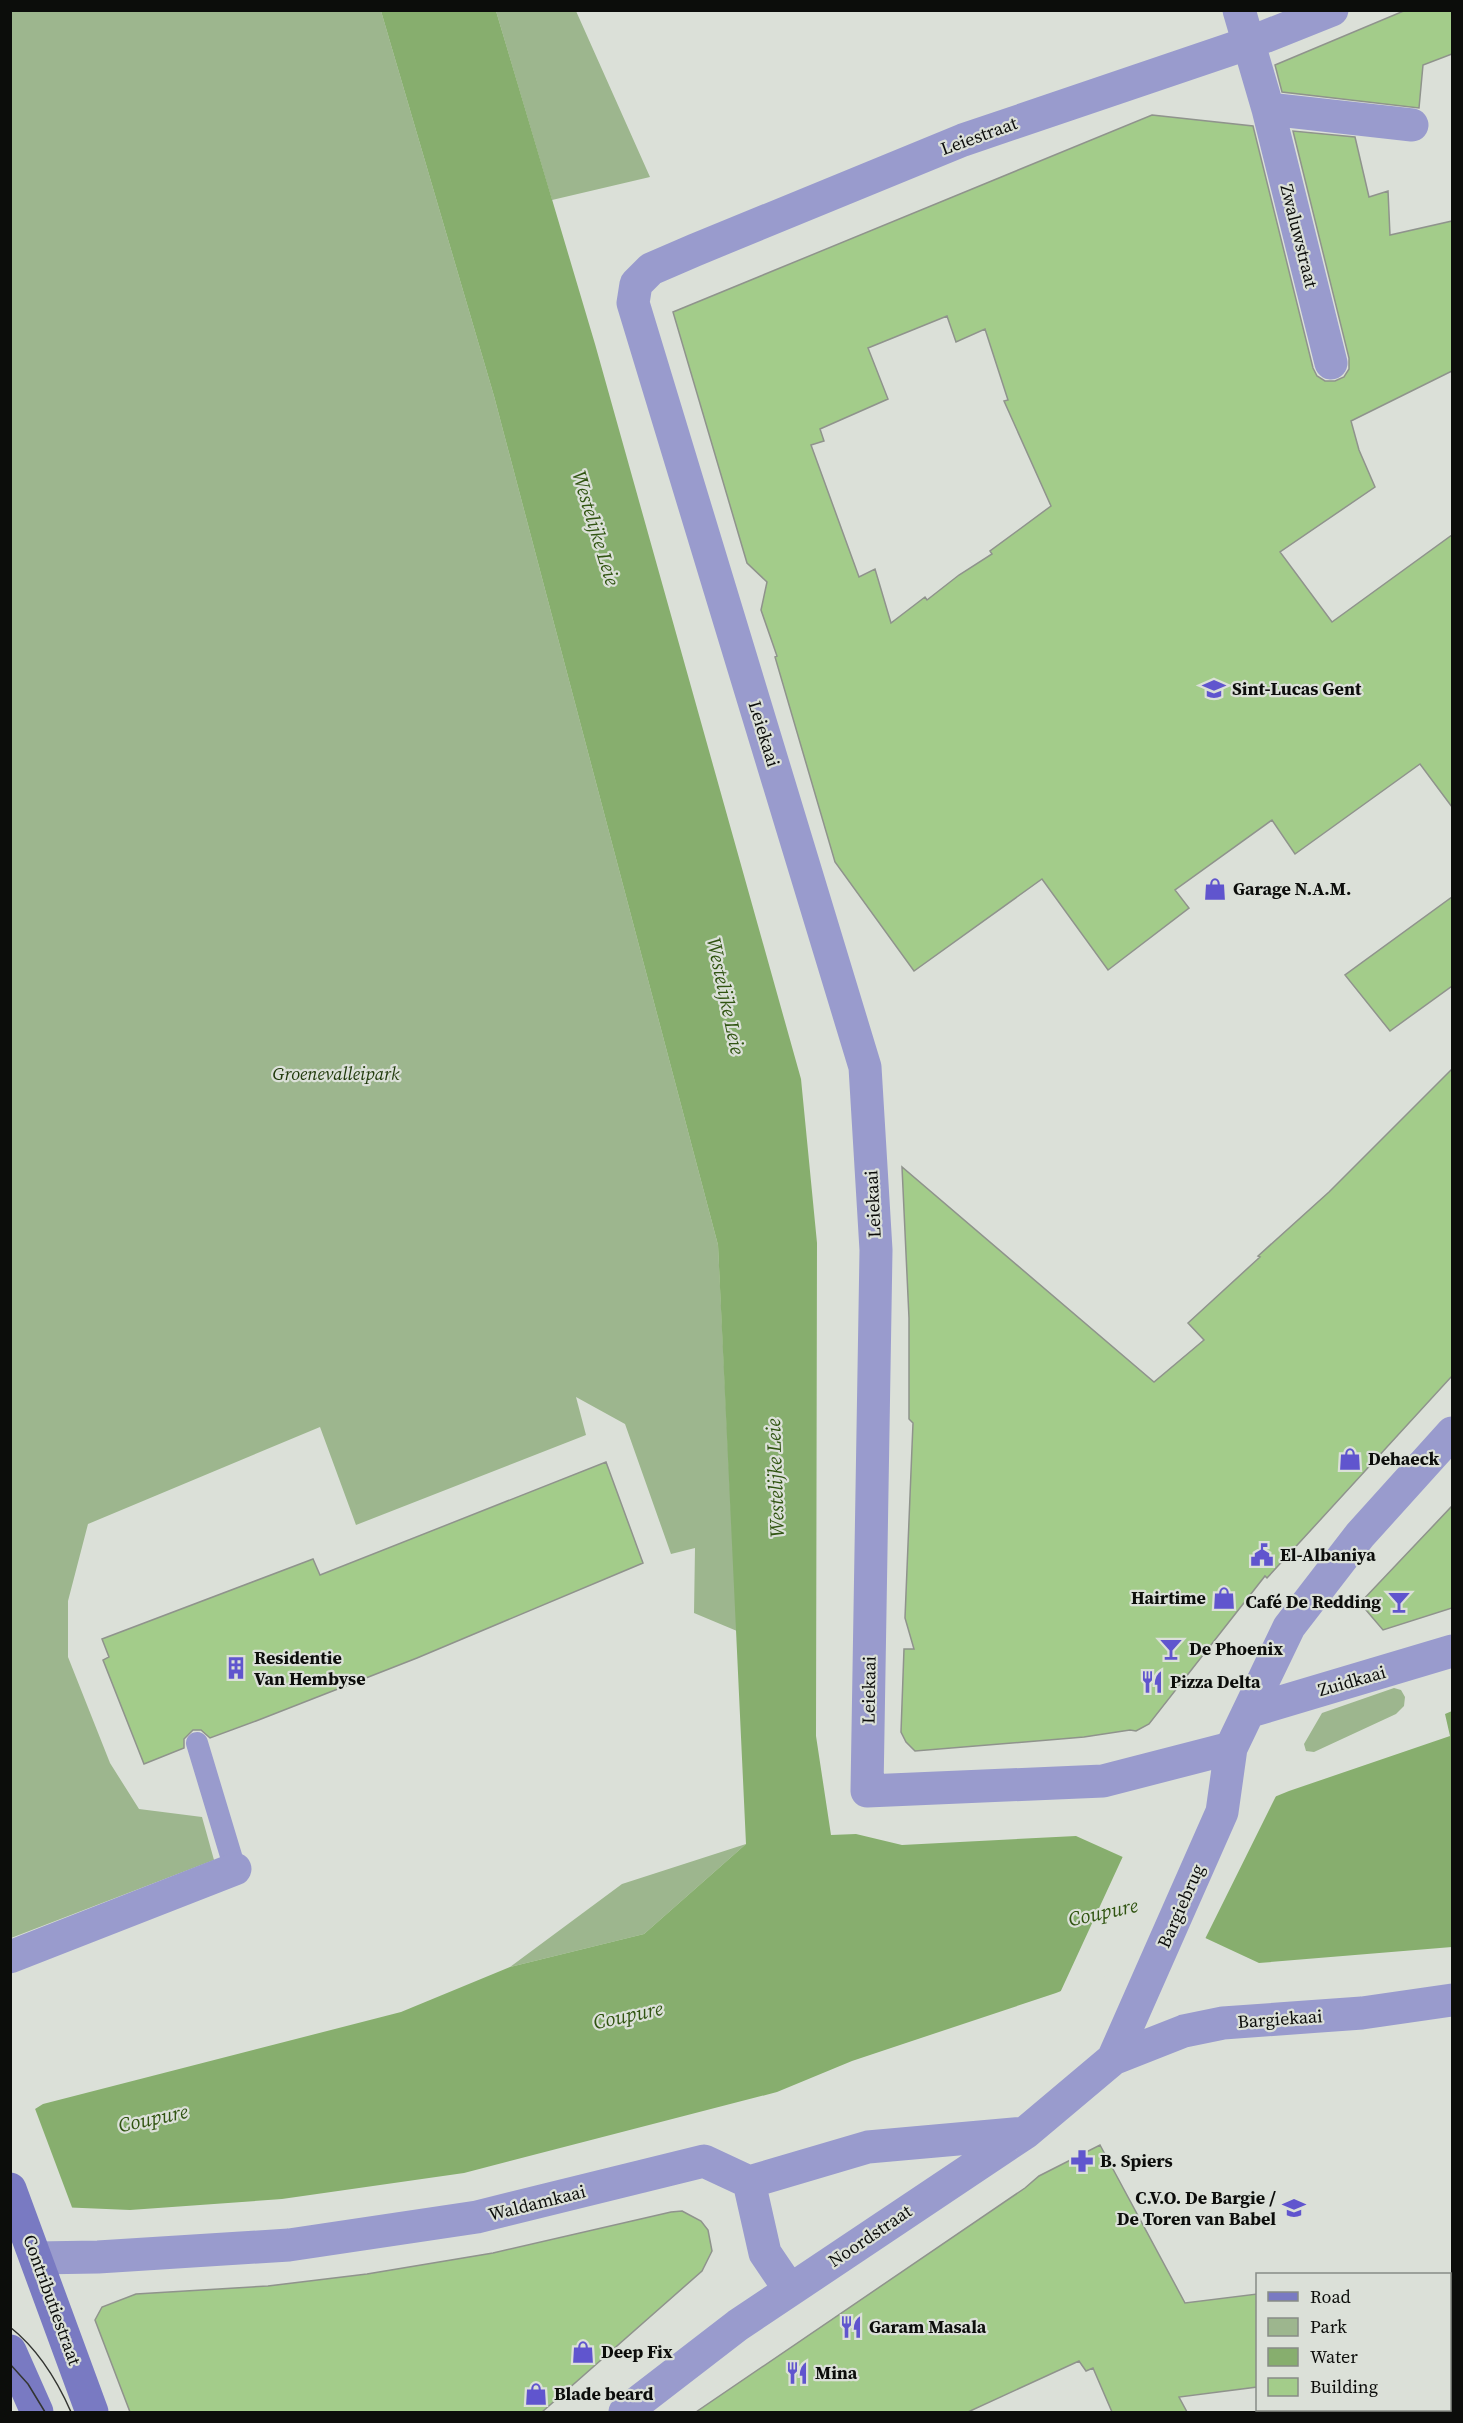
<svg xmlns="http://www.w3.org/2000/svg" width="1463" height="2423" font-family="'Source Serif 4',serif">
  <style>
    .green { fill: #9db68e }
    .water { fill: #87ae6e }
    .pier { fill: #dbe0d8 }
    .building { fill: #a3cc8a; stroke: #8f938c; stroke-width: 1.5; fill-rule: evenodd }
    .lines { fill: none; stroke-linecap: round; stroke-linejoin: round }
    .lane { stroke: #999bcd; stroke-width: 22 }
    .street { stroke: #999bcd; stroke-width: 33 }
    .secondary { stroke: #797ac2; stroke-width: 33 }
    .tram { stroke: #333532; stroke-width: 1.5 }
    .labels { text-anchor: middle; stroke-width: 4.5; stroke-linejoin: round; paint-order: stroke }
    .street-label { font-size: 18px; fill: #0c0d0b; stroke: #dbe0d8 }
    .poi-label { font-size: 18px; font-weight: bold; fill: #0c0d0b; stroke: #dbe0d8; text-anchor: start }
    .park-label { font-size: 18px; font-style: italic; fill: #1e3809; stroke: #dbe0d8 }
    .water-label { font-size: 20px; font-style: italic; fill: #305411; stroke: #dbe0d8 }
  </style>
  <rect width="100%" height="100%" fill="#dbe0d8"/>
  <path class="green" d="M10 11H381L494 396 718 1245 737 1631 694 1613 695 1548 671 1554 625 1424 576 1397 586 1435 356 1525 320 1427 88 1524 68 1601V1657L110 1763 139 1809 202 1817 214 1860 11 1938Z
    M496 11H576L650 177 552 200Z
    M1394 1688 1401 1690 1405 1697 1404 1706 1396 1714 1314 1752 1306 1751 1304 1744 1322 1713Z
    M746 1844 644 1934 510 1967 622 1884Z"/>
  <path class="water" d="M381 11H496L595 344 801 1079 817 1243 816 1736 831 1835 856 1834 902 1845 1076 1836 1125 1858 1289 1791 1450 1736 1445 1714 1452 1711V1947L1259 1963 1201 1936 1056 1993 852 2061 777 2092 464 2173 282 2199 130 2210 11 2205V2113L35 2109 43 2104 401 2012 510 1967 644 1934 746 1844 718 1245 494 396Z"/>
  <path class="pier" d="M1278 1792 1204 1941 1201 1939 1059 1995 1124 1854Z
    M34 2106 73 2210 10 2208V2110Z"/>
  <path class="building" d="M1406 10H1452V54L1423 65 1419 108 1282 92 1275 65Z
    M1152 115 1253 126 1313 368 1317 376 1325 381H1335L1344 377 1349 369V358L1293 131 1355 137 1369 197 1388 191 1390 235 1452 221V371L1351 421 1359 450 1375 487 1280 552 1332 622 1452 535V807L1420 764 1295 854 1272 820 1175 890 1189 908 1108 970 1042 879 914 971 835 862 775 657 777 656 761 610 767 582 747 563 673 312ZM947 316 956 342 985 329 1008 400 1004 401 1051 506 990 551 992 554 959 575 927 600 925 597 891 623 875 569 859 577 811 445 824 441 820 429 888 399 868 348Z
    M1452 897V986L1390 1031 1345 975Z
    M1452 1069V1376L1267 1578 1265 1576 1149 1724 1136 1731 1130 1730 1084 1737 915 1751 906 1742 901 1732 904 1649H914L905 1618 913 1423 909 1419V1318L902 1167 1154 1382 1204 1340 1188 1323 1260 1257 1258 1256 1329 1192Z
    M606 1462 643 1563 417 1658 256 1721 210 1738 201 1730H193L184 1739V1748L144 1764 103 1660 109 1657 102 1639 313 1559 320 1575Z
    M1452 1506V1608L1383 1630 1360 1603Z
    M1100 2145 1185 2303 1257 2294V2387L1179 2397 1187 2412H1112L1093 2368 1086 2371 1079 2361 968 2412H696L1025 2188 1039 2176Z
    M682 2211 701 2221 708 2230 712 2251 702 2271 542 2412H130L95 2320 102 2307 136 2294 268 2286 367 2274 493 2253 671 2212Z"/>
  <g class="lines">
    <path class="lane" d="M197 1743 235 1869"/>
    <path class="street" d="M1239 10 1268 109 1331 363
      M1268 109 1412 125
      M1251 1711 1452 1651
      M1231 1748 1103 1781 867 1791 876 1250 865 1067 633 303 636 284 651 269 695 250 963 140 1249 43 1332 10
      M10 1957 235 1869
      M1113 2059 1222 1812 1231 1748 1289 1627 1360 1535 1452 1433
      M749 2182 765 2253 790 2290
      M36 2258 98 2257 289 2245 477 2217 704 2161 749 2182 868 2147 1025 2133
      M625 2412 738 2325 1025 2133 1113 2059 1184 2031 1223 2023 1362 2013 1452 2000"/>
    <path class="secondary" d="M10 2189 92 2412
      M10 2351 37 2412"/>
    <path class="tram" d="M10 2327C39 2350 57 2380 71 2412
      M10 2364 28 2384 45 2412"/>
  </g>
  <defs>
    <g id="university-bare" transform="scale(1.8)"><path d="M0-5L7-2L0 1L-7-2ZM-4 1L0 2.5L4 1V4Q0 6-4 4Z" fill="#6055ce" stroke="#dbe0d8" stroke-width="2.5" paint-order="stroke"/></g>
    <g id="shop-bare" transform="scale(1.8)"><path d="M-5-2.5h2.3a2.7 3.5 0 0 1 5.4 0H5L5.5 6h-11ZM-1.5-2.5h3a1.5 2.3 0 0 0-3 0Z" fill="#6055ce" stroke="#dbe0d8" stroke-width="2.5" paint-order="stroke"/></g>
    <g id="civic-bare" transform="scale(1.8)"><path d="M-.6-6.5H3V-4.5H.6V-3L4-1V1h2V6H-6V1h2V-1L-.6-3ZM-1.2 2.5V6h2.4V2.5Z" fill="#6055ce" stroke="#dbe0d8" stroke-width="2.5" paint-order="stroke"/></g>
    <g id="bar-bare" transform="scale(1.8)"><path d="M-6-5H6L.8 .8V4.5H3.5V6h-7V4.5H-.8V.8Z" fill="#6055ce" stroke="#dbe0d8" stroke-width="2.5" paint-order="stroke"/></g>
    <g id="building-bare" transform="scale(1.8)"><path d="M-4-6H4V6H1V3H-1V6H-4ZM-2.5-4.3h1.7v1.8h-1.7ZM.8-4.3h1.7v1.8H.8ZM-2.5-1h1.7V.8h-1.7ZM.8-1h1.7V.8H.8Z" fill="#6055ce" stroke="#dbe0d8" stroke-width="2.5" paint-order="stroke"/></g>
    <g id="restaurant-bare" transform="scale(1.8)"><path d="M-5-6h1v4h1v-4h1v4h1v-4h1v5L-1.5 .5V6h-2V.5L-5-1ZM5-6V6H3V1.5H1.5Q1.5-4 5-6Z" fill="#6055ce" stroke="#dbe0d8" stroke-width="2.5" paint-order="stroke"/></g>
    <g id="pharmacy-bare" transform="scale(1.8)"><path d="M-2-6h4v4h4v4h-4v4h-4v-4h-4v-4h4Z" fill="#6055ce" stroke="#dbe0d8" stroke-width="2.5" paint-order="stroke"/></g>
    <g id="school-bare" transform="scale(1.8)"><path d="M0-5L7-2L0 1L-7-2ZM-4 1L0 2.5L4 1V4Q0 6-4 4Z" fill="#6055ce" stroke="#dbe0d8" stroke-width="2.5" paint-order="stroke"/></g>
  </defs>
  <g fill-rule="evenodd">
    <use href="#university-bare" x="1214" y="689"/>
    <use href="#shop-bare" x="1215" y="889"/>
    <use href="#shop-bare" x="1350" y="1459"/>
    <use href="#civic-bare" x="1262" y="1555"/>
    <use href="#shop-bare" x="1224" y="1598"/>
    <use href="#bar-bare" x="1399" y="1602"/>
    <use href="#bar-bare" x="1171" y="1649"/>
    <use href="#building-bare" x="236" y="1668"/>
    <use href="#restaurant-bare" x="1152" y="1682"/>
    <use href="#pharmacy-bare" x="1082" y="2161"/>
    <use href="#school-bare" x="1294" y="2208"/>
    <use href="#restaurant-bare" x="851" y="2327"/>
    <use href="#shop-bare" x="583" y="2352"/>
    <use href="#restaurant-bare" x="797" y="2373"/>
    <use href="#shop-bare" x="536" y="2394"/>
  </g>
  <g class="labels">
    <g class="street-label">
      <text transform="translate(979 136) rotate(-20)" y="6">Leiestraat</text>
      <text transform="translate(1299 236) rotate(76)" y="6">Zwaluwstraat</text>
      <text transform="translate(764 734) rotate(73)" y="6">Leiekaai</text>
      <text transform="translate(873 1204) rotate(-93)" y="6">Leiekaai</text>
      <text transform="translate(1352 1681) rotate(-16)" y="6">Zuidkaai</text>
      <text transform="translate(869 1690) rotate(-89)" y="6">Leiekaai</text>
      <text transform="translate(1181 1906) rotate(-66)" y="6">Bargiebrug</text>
      <text transform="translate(1280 2019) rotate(-4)" y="6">Bargiekaai</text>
      <text transform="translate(537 2203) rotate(-14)" y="6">Waldamkaai</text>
      <text transform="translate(870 2236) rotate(-34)" y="6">Noordstraat</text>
      <text transform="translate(52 2300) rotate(70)" y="6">Contributiestraat</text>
    </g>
    <g class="poi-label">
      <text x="1232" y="695">Sint-Lucas Gent</text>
      <text x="1233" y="895">Garage N.A.M.</text>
      <text x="1368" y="1465">Dehaeck</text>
      <text x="1280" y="1561">El-Albaniya</text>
      <text x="1206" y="1604" text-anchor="end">Hairtime</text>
      <text x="1381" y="1608" text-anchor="end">Café De Redding</text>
      <text x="1189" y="1655">De Phoenix</text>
      <text x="254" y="1664">Residentie<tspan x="254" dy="21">Van Hembyse</tspan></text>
      <text x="1170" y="1688">Pizza Delta</text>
      <text x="1100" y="2167">B. Spiers</text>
      <text x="1276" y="2204" text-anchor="end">C.V.O. De Bargie /<tspan x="1276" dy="21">De Toren van Babel</tspan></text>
      <text x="869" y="2333">Garam Masala</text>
      <text x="601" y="2358">Deep Fix</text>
      <text x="815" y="2379">Mina</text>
      <text x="554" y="2400">Blade beard</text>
    </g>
    <g class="park-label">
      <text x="336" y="1080">Groenevalleipark</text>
    </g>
    <g class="water-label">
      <text transform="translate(596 528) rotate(73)" y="7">Westelijke Leie</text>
      <text transform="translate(726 996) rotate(78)" y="7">Westelijke Leie</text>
      <text transform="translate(775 1478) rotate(-92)" y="7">Westelijke Leie</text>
      <text transform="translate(1103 1912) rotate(-12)" y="7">Coupure</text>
      <text transform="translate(628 2015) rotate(-12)" y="7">Coupure</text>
      <text transform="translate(153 2118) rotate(-12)" y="7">Coupure</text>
    </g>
  </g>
  <rect width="1463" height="2423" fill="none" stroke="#0c0d0b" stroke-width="24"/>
  <rect x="1256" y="2273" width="195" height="138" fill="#dbe0d8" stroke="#888c86" stroke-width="1.5"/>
  <rect x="1268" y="2292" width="30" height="9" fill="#797ac2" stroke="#888c86" stroke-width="1.5"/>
  <text x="1310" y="2303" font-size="18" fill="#0c0d0b">Road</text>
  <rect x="1268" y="2318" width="30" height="18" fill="#9db68e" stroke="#888c86" stroke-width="1.5"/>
  <text x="1310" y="2333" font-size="18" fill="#0c0d0b">Park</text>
  <rect x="1268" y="2348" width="30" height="18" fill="#87ae6e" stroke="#888c86" stroke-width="1.5"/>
  <text x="1310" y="2363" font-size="18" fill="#0c0d0b">Water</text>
  <rect x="1268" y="2378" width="30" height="18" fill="#a3cc8a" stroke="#888c86" stroke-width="1.5"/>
  <text x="1310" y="2393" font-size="18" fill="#0c0d0b">Building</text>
</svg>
